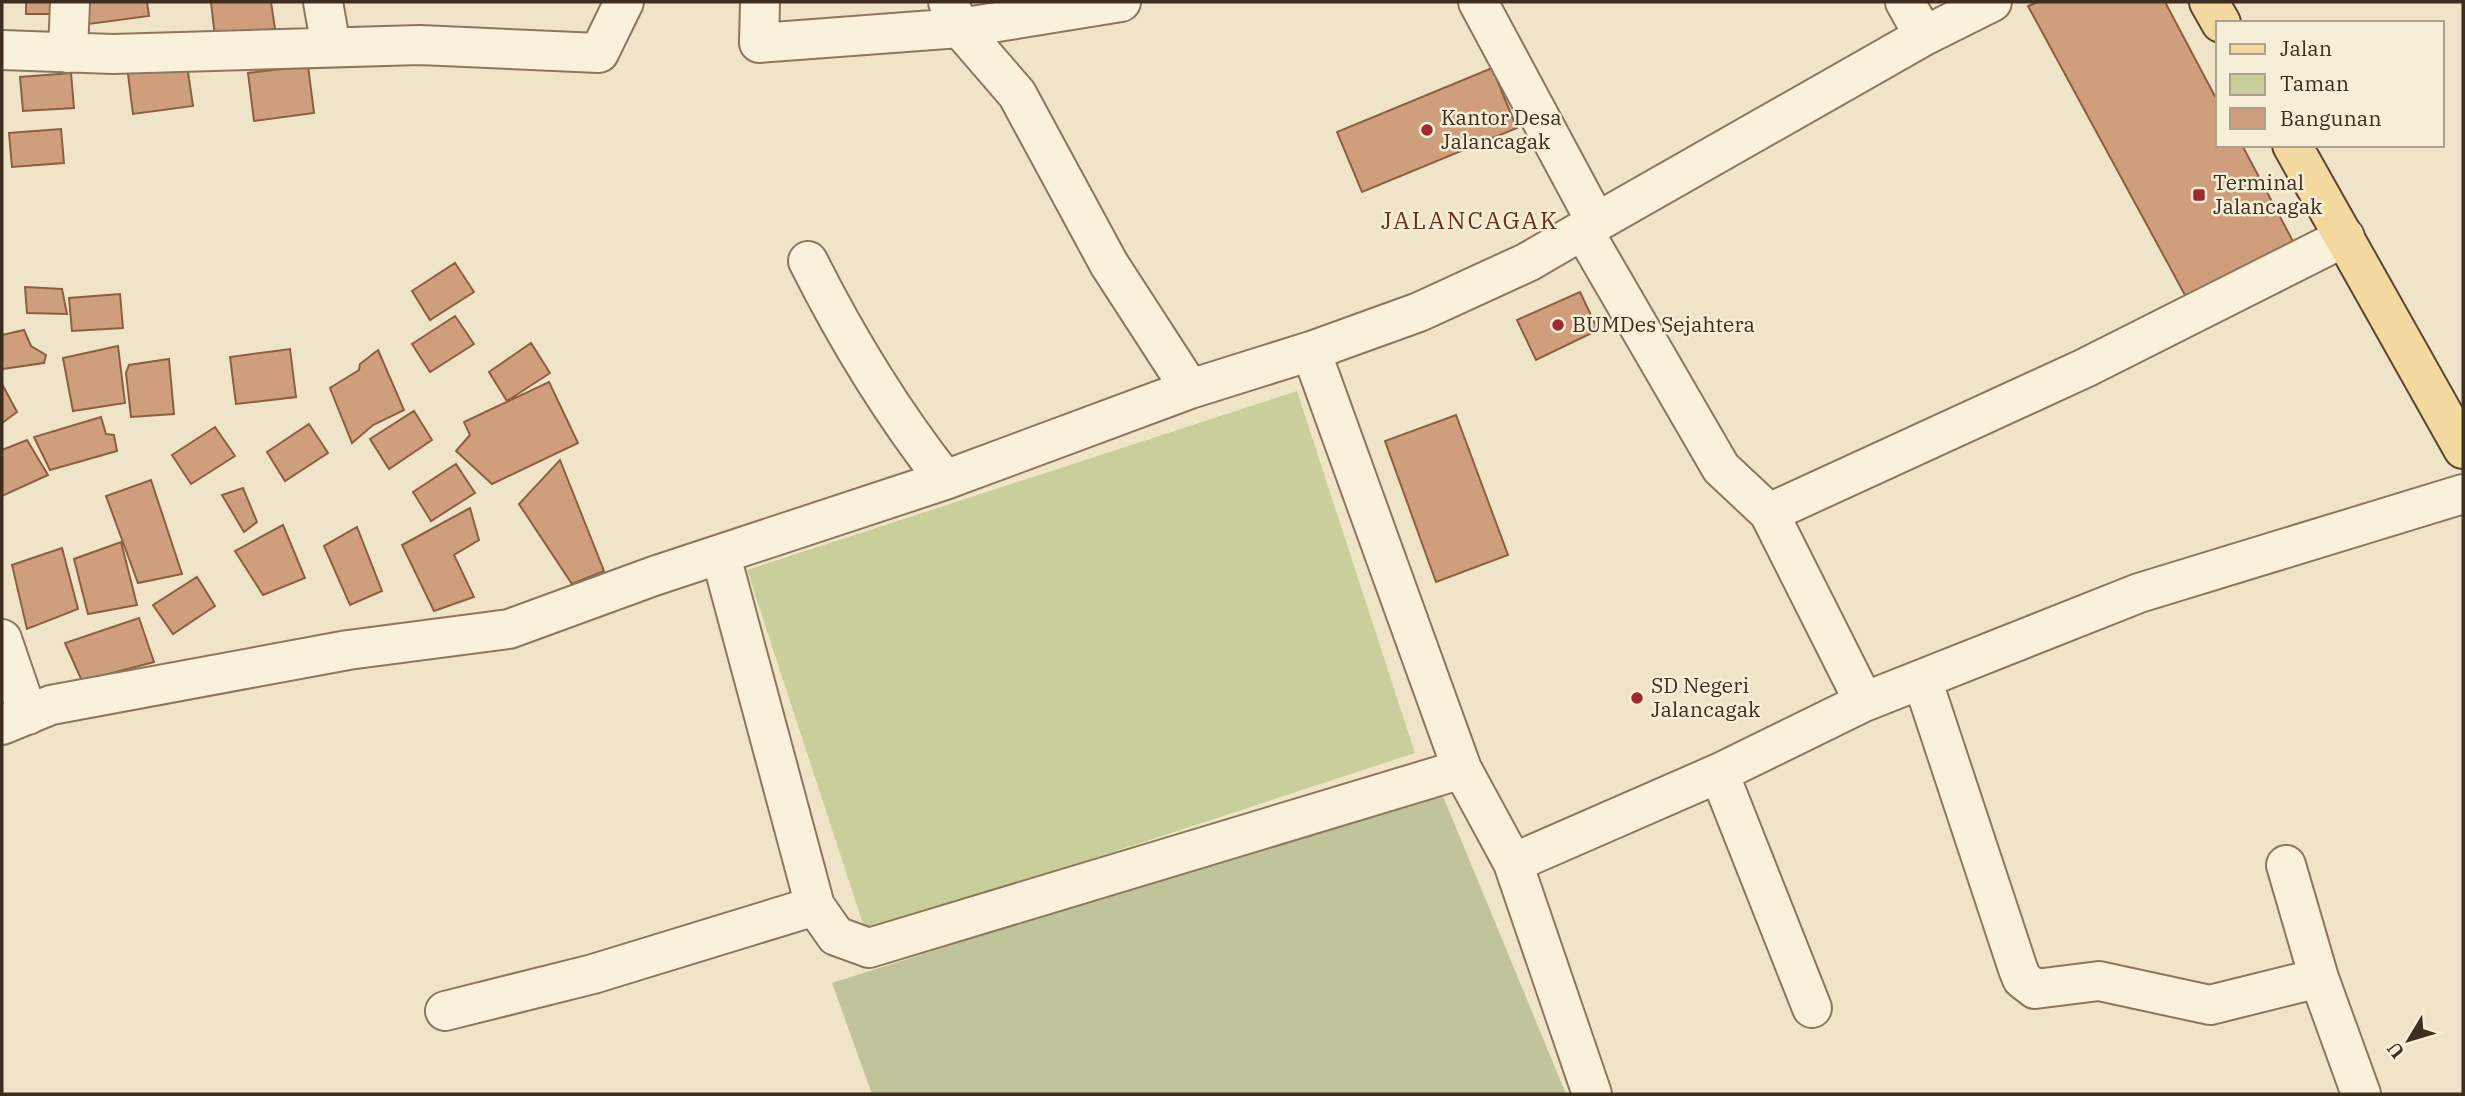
<svg xmlns="http://www.w3.org/2000/svg" width="2465" height="1096" font-family="'IBM Plex Serif',serif">
  <style>
    .green { fill: #c9cf9b }
    .cemetery { fill: #bfc49a }
    .building { fill: #cf9f7d; stroke: #8d5f41; stroke-width: 2 }
    .lines { fill: none; stroke-linecap: round; stroke-linejoin: round }
    .minor-casing { stroke: #8d765c; stroke-width: 42 }
    .major-casing { stroke: #5b4430; stroke-width: 42 }
    .minor { stroke: #faf1dc; stroke-width: 38 }
    .major { stroke: #f3d9a0; stroke-width: 38 }
    .poi-dot { fill: #9e2a2b; stroke: #f7eed8; stroke-width: 2.5 }
    .labels { text-anchor: middle; stroke-width: 5; stroke-linejoin: round; paint-order: stroke }
    .poi-label { font-size: 21px; fill: #3d2e20; stroke: #f7eed8; text-anchor: start }
    .quarter-label { font-size: 24px; letter-spacing: 2px; fill: #6b2e1e; stroke: #f7eed8 }
  </style>
  <rect width="100%" height="100%" fill="#f0e4c8"/>
  <path class="green" d="M1297 391 1415 753 866 933 747 570Z"/>
  <path class="cemetery" d="M1440 789 1566 1094H872L832 983Z"/>
  <path class="building" d="M26 2H61V14H26Z
    M86 2H147L149 16 89 24Z
    M211 2H271L275 29 215 37Z
    M2038 2H2165L2218 102V145H2242L2295 245 2191 306 2028 6Z
    M186 59 193 106 133 114 127 66Z
    M308 66 314 113 254 121 248 73Z
    M1492 68 1517 128 1362 192 1337 132Z
    M71 73 74 108 23 111 20 77Z
    M61 129 64 163 12 167 9 133Z
    M455 263 474 292 430 320 412 291Z
    M25 287 62 289 67 314 27 313Z
    M1580 292 1598 330 1536 360 1517 320Z
    M120 294 123 328 72 331 69 298Z
    M455 316 474 344 430 372 412 344Z
    M24 330 31 346 46 355 44 363 2 369V335Z
    M531 343 550 373 507 401 489 372Z
    M118 346 125 403 73 411 63 358Z
    M290 349 296 397 236 404 230 357Z
    M378 350 404 410 373 425 352 443 330 388 359 370 360 364Z
    M169 359 174 414 131 417 126 373 129 365Z
    M549 382 578 443 492 484 456 451 470 435 464 422Z
    M2 384 17 412 2 423Z
    M414 411 432 440 389 469 370 439Z
    M1456 415 1508 555 1436 582 1385 441Z
    M101 417 106 434 114 435 117 451 50 470 34 437Z
    M309 424 328 453 285 481 267 452Z
    M215 427 235 456 191 484 172 455Z
    M27 440 48 475 2 496V450Z
    M560 460 604 571 572 584 519 504Z
    M456 464 475 493 431 521 413 492Z
    M151 480 182 574 138 583 106 496Z
    M243 488 257 522 244 532 222 495Z
    M470 508 479 540 454 555 474 597 434 611 402 545Z
    M283 525 305 578 263 595 235 551Z
    M357 527 382 591 350 605 324 546Z
    M121 542 137 605 88 614 74 559Z
    M62 548 78 609 27 629 12 565Z
    M197 577 215 606 173 634 153 605Z
    M139 618 154 662 82 681 65 643Z"/>
  <g class="lines">
    <g class="minor-casing">
      <path id="minor" d="M323 2 331 47
        M760 2 759 43 960 28 1121 2
        M948 2 960 28 1017 94 1109 264 1190 389
        M1478 2 1596 222
        M1905 2 1924 36
        M2 50 113 54 420 45 599 53 624 2
        M68 53 70 2
        M1583 230 1924 36 1992 2
        M808 261C847 339 891 411 945 480
        M1311 351 1462 769 1513 863 1592 1094
        M1769 513 2085 368 2345 237
        M721 556 815 906 836 936 869 948 1462 769
        M2 639 28 715
        M1922 679 2018 969 2022 979 2035 989 2099 981 2210 1005 2319 978
        M2 725 51 705 348 650 509 629 654 576 945 480 1190 389 1311 351 1419 312 1528 262 1583 230 1721 468 1769 513 1864 702
        M1719 773 1812 1008
        M1513 863 1719 773 1864 702 2139 593 2463 494
        M2286 865 2319 978 2361 1094
        M445 1011 593 974 815 906"/>
    </g>
    <g class="major-casing">
      <path id="major" d="M2209 2 2221 23
        M2292 145 2463 449"/>
    </g>
    <use href="#minor" class="minor"/>
    <use href="#major" class="major"/>
  </g>
  <g class="poi-dot">
    <circle cx="1427" cy="130" r="7"/>
    <rect x="2192" y="188" width="14" height="14" rx="3.5"/>
    <circle cx="1558" cy="325" r="7"/>
    <circle cx="1637" cy="698" r="7"/>
  </g>
  <g class="labels">
    <g class="poi-label">
      <text x="1441" y="125">Kantor Desa<tspan x="1441" dy="24">Jalancagak</tspan></text>
      <text x="2213" y="190">Terminal<tspan x="2213" dy="24">Jalancagak</tspan></text>
      <text x="1572" y="332">BUMDes Sejahtera</text>
      <text x="1651" y="693">SD Negeri<tspan x="1651" dy="24">Jalancagak</tspan></text>
    </g>
    <g class="quarter-label">
      <text x="1470" y="229">JALANCAGAK</text>
    </g>
  </g>
  <rect width="2465" height="1096" fill="none" stroke="#3d2e20" stroke-width="7"/>
  <rect x="2216" y="21" width="228" height="126" fill="#f7eed8" stroke="#ada18e" stroke-width="2"/>
  <rect x="2230" y="44" width="35" height="10" fill="#f3d9a0" stroke="#ada18e" stroke-width="2"/>
  <text x="2280" y="56" font-size="21" fill="#3d2e20">Jalan</text>
  <rect x="2230" y="74" width="35" height="21" fill="#c9cf9b" stroke="#ada18e" stroke-width="2"/>
  <text x="2280" y="91" font-size="21" fill="#3d2e20">Taman</text>
  <rect x="2230" y="108" width="35" height="21" fill="#cf9f7d" stroke="#ada18e" stroke-width="2"/>
  <text x="2280" y="126" font-size="21" fill="#3d2e20">Bangunan</text>
  <g transform="translate(2409 1040) rotate(232)" stroke="#f7eed8" stroke-width="5" paint-order="stroke">
  <path d="M0-5L12 26L0 18L-12 26Z" fill="#3d2e20"/>
  <text y="-10" font-size="19" font-weight="bold" text-anchor="middle" fill="#3d2e20">U</text>
  </g>
</svg>
